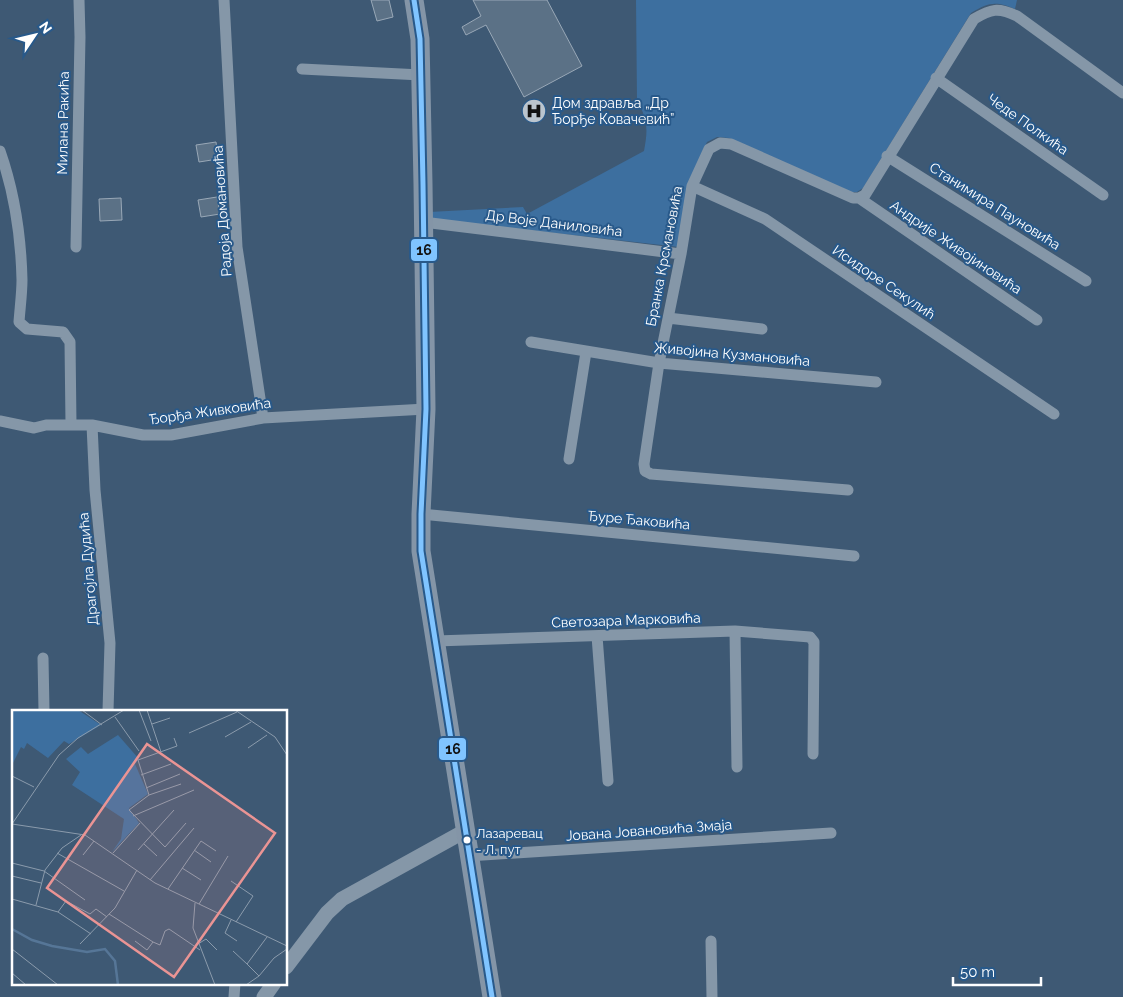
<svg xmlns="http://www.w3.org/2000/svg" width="1123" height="997" font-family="Raleway,sans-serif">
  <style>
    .green { fill: #3d6f9f }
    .building { fill: #5b7186; stroke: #99a8b7 }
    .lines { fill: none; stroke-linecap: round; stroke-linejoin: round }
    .minor { stroke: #8597a8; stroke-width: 11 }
    .tertiary { stroke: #8597a8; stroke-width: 15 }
    .primary { stroke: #8495a7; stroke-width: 19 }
    .bus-1-casing { stroke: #28598a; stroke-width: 9 }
    .bus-1 { stroke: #80c4ff; stroke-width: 5 }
    .bus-dot { fill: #fff; stroke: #28598a; stroke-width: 2 }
    .labels { text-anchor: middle; stroke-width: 4; stroke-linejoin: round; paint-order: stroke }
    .bus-label { font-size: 13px; fill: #fff; stroke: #28598a; text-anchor: start }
    .poi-label { font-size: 14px; fill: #fff; stroke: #28598a; text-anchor: start }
    .street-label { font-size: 14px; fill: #fff; stroke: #28598a }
    .inset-river { fill: none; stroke: #567697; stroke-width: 2.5 }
    .inset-road { fill: none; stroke: #8b9bac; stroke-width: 1 }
    .view { fill: #ea9494; fill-opacity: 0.15; stroke: #ea9494; stroke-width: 2.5 }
    .inset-edge { fill: none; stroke: #fff; stroke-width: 2.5 }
    .line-badge { stroke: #28598a; stroke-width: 2 }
    .pale-badge-label { font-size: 14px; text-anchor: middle; font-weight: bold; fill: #111 }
  </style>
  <rect width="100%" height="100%" fill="#3e5974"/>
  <path class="green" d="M636 0H1017L1015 9C996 1 989 2 971 13L863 188 857 192H851L729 138 717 137 707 142 690 180 679 247 429 219V212L523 207 527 214 644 151C648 130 648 120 637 100Z"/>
  <path class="building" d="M371 0H389L393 17 377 21Z
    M473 0H547L582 66 524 97 486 25 466 35 462 27 481 16Z
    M216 142 218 159 199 162 196 145Z
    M217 197 220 214 201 217 198 200Z
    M121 198 122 220 100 221 99 199Z"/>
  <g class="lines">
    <path class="minor" d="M224 0 237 247 263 418
      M302 69 421 75
      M936 78 1103 195
      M0 151C14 191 21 237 22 280 22 293 20 308 19 322L27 329 63 332 70 342 71 424
      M887 156 1086 281
      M692 186 765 219 1054 414
      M859 198 1037 320
      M423 222 681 254
      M76 247 80 37 79 0
      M668 318 762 329
      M531 342 659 363 876 382
      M0 421 34 428 46 425H92L143 435H171L263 418 426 409
      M92 425 95 490 110 643 108 711
      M569 459 586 352
      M848 490 651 474 645 471 644 464 659 363 681 254 692 186 709 149 720 143 731 144 853 198H859L865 195 974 19C991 9 998 7 1017 16L1123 93
      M421 514 854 556
      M735 631 737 767
      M597 636 608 781
      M436 641 735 631 810 637 814 642 813 754
      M43 658 44 711
      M468 856 831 833
      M711 941 712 997
      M234 997 235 983"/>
    <path class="tertiary" d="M286 967 327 913 342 899 465 831
      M264 997 274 983"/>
    <path class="primary" d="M414 0 420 39 423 184 426 409 421 514V551L492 997"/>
    <g class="bus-1-casing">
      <path id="bus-1" d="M414 0 420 39 423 184 426 409 421 514V551L492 997"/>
    </g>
    <use href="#bus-1" class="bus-1"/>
  </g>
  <defs>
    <g id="hospital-disc" transform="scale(1.25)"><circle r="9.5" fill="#bbc5ce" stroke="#28598a"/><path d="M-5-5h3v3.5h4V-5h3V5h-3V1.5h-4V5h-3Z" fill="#111"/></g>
  </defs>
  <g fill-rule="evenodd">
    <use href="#hospital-disc" x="534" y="111"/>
  </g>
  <circle class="bus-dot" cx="467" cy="840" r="4.5"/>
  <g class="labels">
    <g class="bus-label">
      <text x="476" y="838">Лазаревац<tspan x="476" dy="16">- Л. пут</tspan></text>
    </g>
    <g class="poi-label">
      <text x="552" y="108">Дом здравља „Др<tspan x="552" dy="16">Ђорђе Ковачевић”</tspan></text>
    </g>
    <g class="street-label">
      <text transform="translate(63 123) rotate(-89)" y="5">Милана Ракића</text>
      <text transform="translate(1028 124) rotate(35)" y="5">Чеде Полкића</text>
      <text transform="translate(995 206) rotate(32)" y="5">Станимира Пауновића</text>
      <text transform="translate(222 211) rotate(-94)" y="5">Радоја Домановића</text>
      <text transform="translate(554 223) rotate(7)" y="5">Др Воје Даниловића</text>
      <text transform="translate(956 247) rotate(34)" y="5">Андрије Живојиновића</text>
      <text transform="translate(664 256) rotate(-79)" y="5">Бранка Крсмановића</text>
      <text transform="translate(884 282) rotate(34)" y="5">Исидоре Секулић</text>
      <text transform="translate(732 354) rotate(5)" y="5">Живојина Кузмановића</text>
      <text transform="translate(210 411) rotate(-8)" y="5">Ђорђа Живковића</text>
      <text transform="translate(639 520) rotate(5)" y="5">Ђуре Ђаковића</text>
      <text transform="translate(88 569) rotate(-95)" y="5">Драгојла Дудића</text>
      <text transform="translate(626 620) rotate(-2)" y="5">Светозара Марковића</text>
      <text transform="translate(649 830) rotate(-4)" y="5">Јована Јовановића Змаја</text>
    </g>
  </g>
  <g transform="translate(12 710)">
    <rect width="275" height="275" fill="#3e5974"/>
    <path d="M0 0H66L89 15 57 34 52 31 36 48 15 33 12 39 9 37 0 55ZM106 25 127 49 123 54 136 84 117 98 127 113 100 142 109 129 112 109 60 75 68 62 54 49 69 37 76 44Z" fill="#3d6f9f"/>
    <path class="inset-river" d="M0 219 20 230 40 236 75 242 93 239 103 251 106 275"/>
    <path class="inset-road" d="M70 0 90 15M127 0 139 31M135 0 149 42M223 0 263 27 275 45M103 7 127 41M140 14 158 8M177 23 225 2M213 27 239 12M162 28 165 36 126 50 137 85 117 100 153 137 174 113M236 38 255 25M129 65 159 54M0 66 22 77M134 78 168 64M137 85 169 74M121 106 182 80M0 114 47 45 66 28 112 0M0 114 73 125 143 173 275 236M132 134 145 146M126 140 162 100M182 140 199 152M45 143 112 181M101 143 128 113M71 145 82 131M0 153 32 161 73 190M170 158 189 170M0 166 29 173M138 170 182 118M219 171 241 186 224 212M156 179 189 131 204 141M0 189 46 202 79 224M183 193 181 218 203 275M187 194 216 146M24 195 33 160 50 138 69 125M46 202 54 191 78 204 84 199 95 207M97 204 141 232M219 210 213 223 225 231M123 231 135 240 141 232 148 235 153 221 157 219 188 240M68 234 103 198 125 160M186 234 194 229 205 240M0 239 46 275M221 241 235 254 255 227M235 254 247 266 262 248 275 239M0 263 14 275M234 275 247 266"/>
    <path class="view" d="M135 34 263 123 162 267 35 178Z"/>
    <rect width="275" height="275" class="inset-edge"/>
  </g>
  <g class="line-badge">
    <rect x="410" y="238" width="28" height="24" rx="5" fill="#80c4ff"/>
    <rect x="438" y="737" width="29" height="24" rx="5" fill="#80c4ff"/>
  </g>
  <g class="pale-badge-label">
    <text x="424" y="255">16</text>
    <text x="453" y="754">16</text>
  </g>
  <g transform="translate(35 35) rotate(55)" stroke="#28598a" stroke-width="4" paint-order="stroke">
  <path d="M0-4L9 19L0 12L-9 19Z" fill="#ffffff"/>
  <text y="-8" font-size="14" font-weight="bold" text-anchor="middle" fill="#ffffff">N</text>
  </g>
  <path d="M953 977v8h88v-8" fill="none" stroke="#ffffff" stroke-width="2.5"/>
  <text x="960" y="977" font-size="15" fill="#ffffff" stroke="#28598a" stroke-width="4" paint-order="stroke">50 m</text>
</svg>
